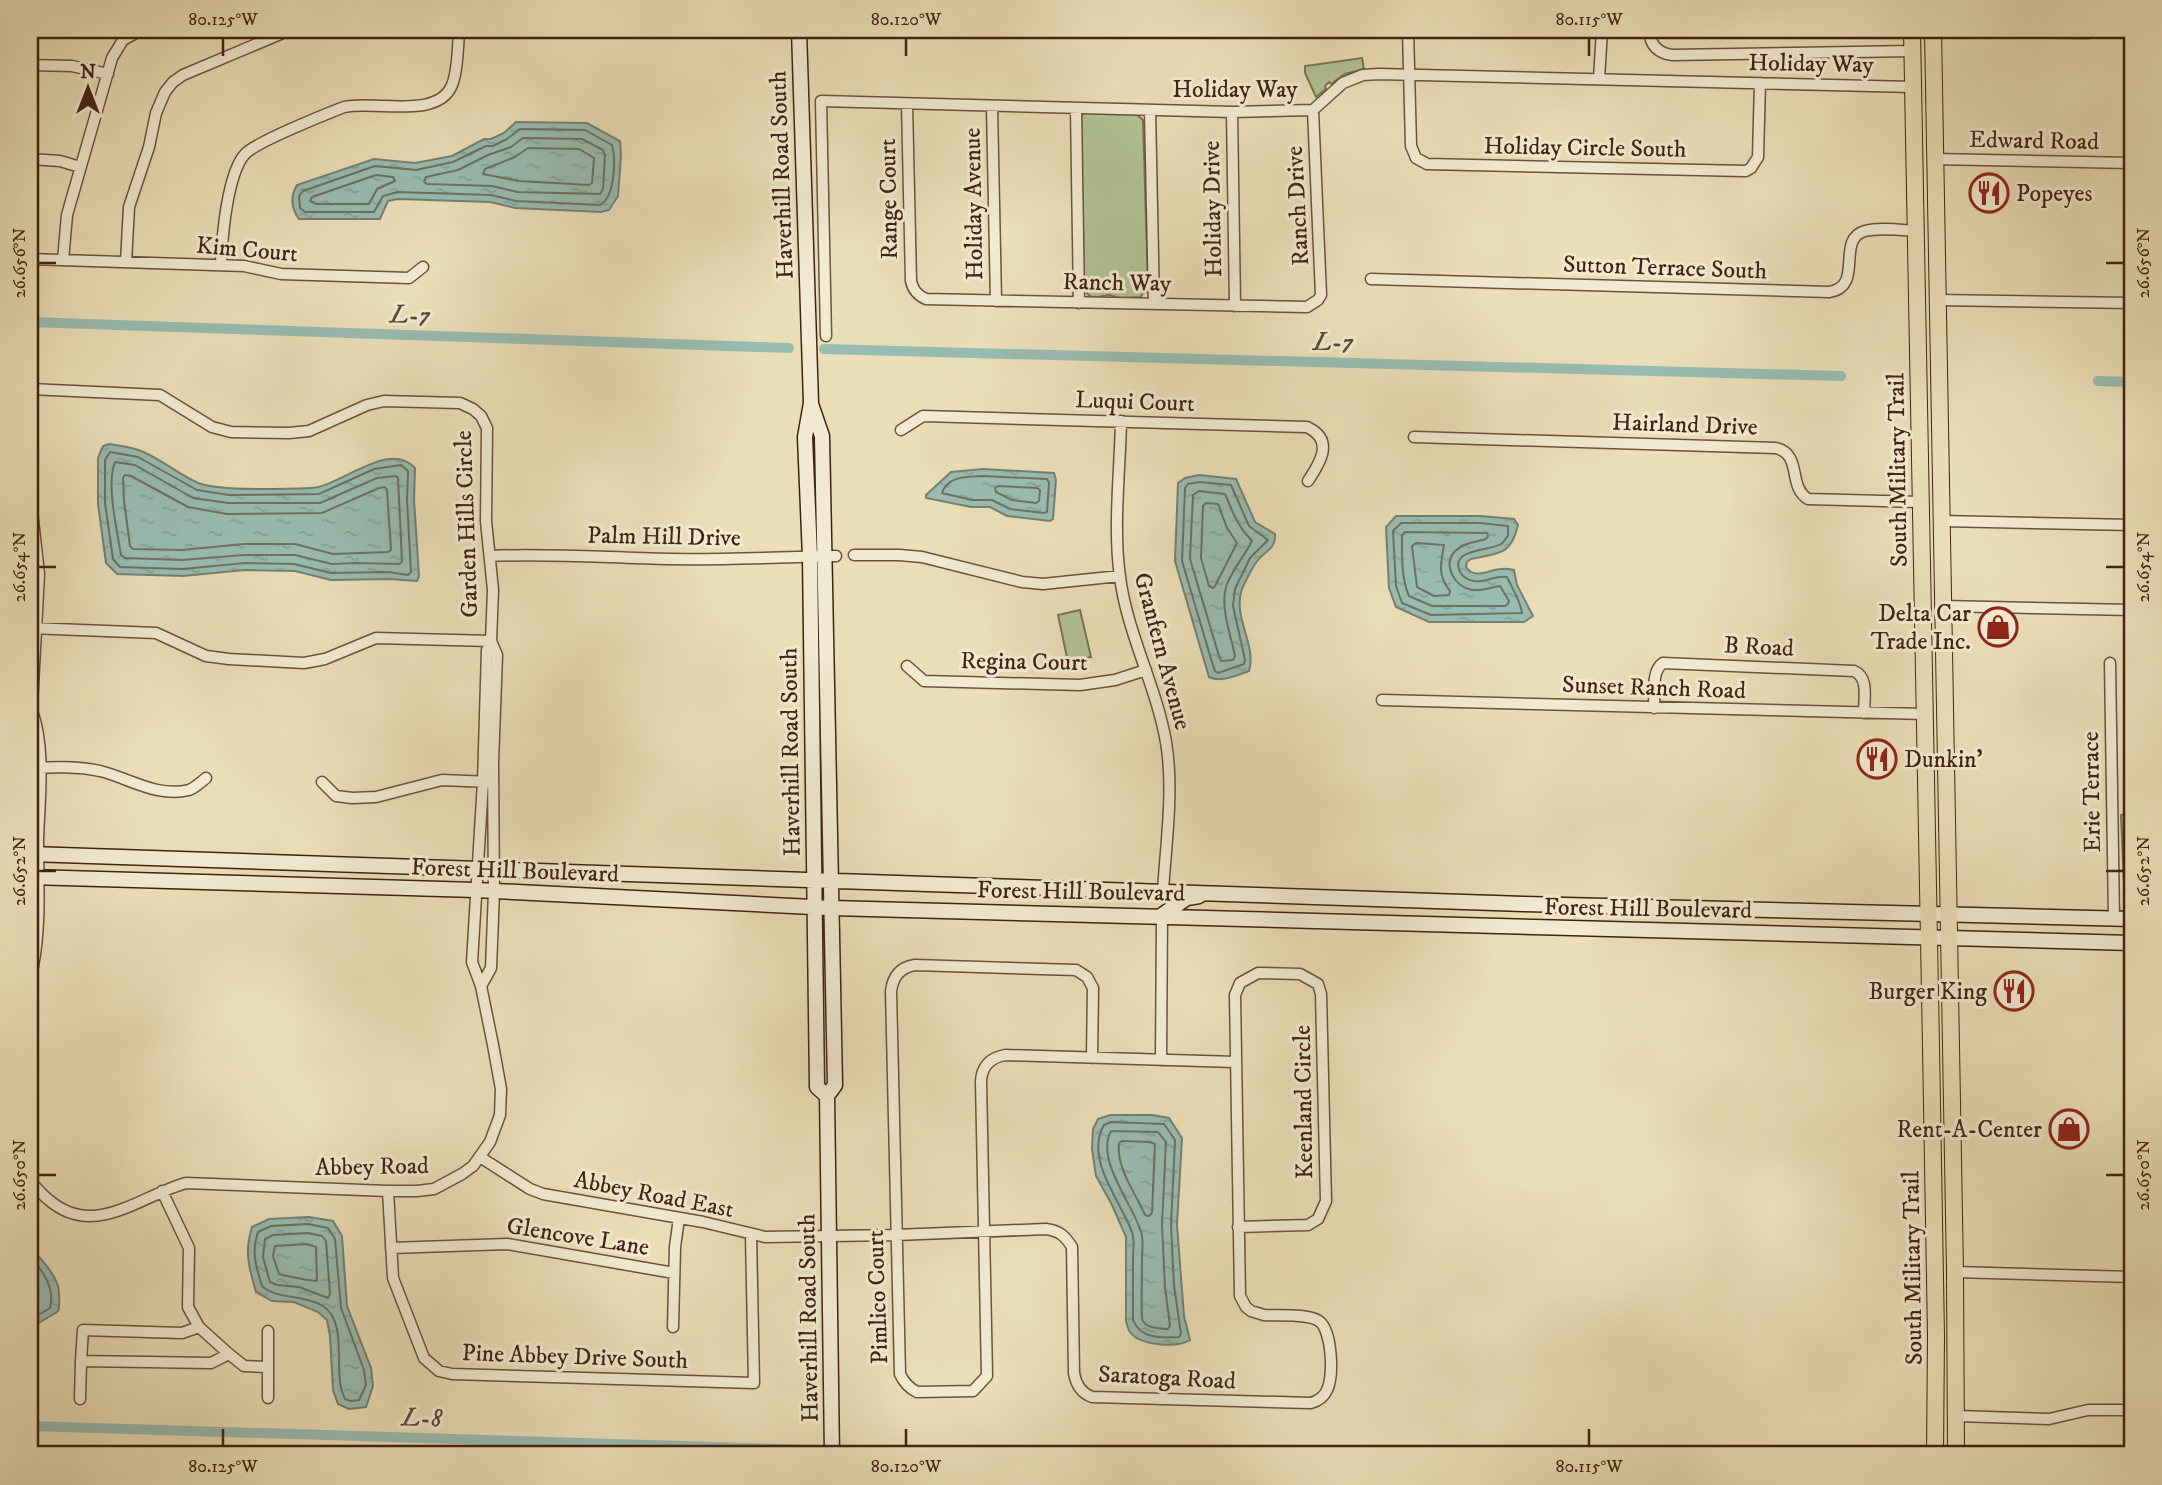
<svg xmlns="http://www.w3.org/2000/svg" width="2162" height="1485" font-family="'IM FELL DW Pica',serif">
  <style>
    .green { fill: #b1c293; stroke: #7a7252; stroke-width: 2 }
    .water { fill: url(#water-ripples); stroke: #767f72; stroke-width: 2 }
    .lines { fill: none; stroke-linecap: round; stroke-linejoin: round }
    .shore { stroke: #6d7062; stroke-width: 2 }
    .canal { stroke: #98bcb2; stroke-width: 10 }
    .street-casing { stroke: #6c523a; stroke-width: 13 }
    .secondary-casing { stroke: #422311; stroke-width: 17 }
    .primary-casing { stroke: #422311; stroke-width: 18 }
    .street { stroke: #f1ead0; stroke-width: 10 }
    .secondary { stroke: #f1ead0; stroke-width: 14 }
    .primary { stroke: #eadeb7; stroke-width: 16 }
    .ticks { fill: none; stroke: #422311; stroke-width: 2.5 }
    .labels { text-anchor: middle; stroke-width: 6; stroke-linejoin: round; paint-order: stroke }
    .street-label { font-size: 24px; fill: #422311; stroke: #f1ead0 }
    .poi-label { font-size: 24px; fill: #422311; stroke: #f1ead0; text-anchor: end }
    .water-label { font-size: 26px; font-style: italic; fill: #584939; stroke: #f1ead0 }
    .neatline { fill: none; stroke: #422311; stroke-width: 2.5 }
    .ticks-label { font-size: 18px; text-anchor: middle; fill: #422311 }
  </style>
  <defs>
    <pattern id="water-ripples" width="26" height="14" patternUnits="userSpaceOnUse" patternTransform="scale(1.75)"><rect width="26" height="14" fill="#98bcb2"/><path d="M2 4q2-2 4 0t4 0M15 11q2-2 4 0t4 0" fill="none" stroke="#84a198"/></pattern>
  </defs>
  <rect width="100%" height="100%" fill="#eadeb7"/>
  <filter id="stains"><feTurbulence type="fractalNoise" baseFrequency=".00286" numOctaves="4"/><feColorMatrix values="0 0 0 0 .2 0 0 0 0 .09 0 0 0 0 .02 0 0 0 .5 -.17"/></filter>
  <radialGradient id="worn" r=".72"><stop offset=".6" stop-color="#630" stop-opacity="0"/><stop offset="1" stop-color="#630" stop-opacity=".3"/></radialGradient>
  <path class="green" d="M1362 58 1364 69 1345 74 1331 84 1329 82 1325 86 1326 89 1316 97 1305 73V66Z
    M1086 112 1135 113 1143 120 1148 287 1147 292 1143 293 1141 297 1120 298 1109 295C1099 296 1091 302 1084 289L1081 116Z
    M1080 610 1091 657 1068 662 1058 615Z
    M2132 812V906H2125L2121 815Z"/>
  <path class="water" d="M516 122 587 123 620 141 621 155 618 196 609 210 601 212 515 208 490 202 398 199 388 201 380 219H299C291 208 290 197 297 185L374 159 415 163 452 156 484 139H491L504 133Z
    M109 444C120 446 131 447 141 451 161 459 178 474 198 483 219 491 286 489 311 488 340 487 389 439 415 468L414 500 419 576 417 581 389 579 331 580 295 571 245 570 183 576 117 574 106 563 98 504V458L103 446Z
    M983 469 1054 473 1056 480 1053 519 1050 521 1007 516 990 507H971L926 498V495L951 472Z
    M1199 475 1236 479 1255 522 1275 534C1276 549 1266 550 1258 560 1253 566 1245 582 1242 589 1232 616 1257 645 1249 671 1237 675 1221 683 1209 677L1175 561 1178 483 1185 478Z
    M1396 516H1480L1514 519 1518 525C1511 556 1498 553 1471 559L1467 562 1466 567C1476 580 1487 570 1501 569 1506 568 1510 569 1514 570L1517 585 1533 616 1524 622H1429L1396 607 1389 588 1386 527Z
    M1110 1115H1152L1169 1118 1182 1138 1177 1225 1184 1316 1190 1340C1177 1348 1140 1346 1130 1332 1128 1329 1127 1325 1126 1321V1237L1112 1205 1096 1176 1092 1149 1093 1129 1098 1119Z
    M309 1217 333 1221 342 1236 347 1306 371 1368 373 1386 366 1407 349 1409 338 1404 333 1390 330 1336 327 1320 318 1312 294 1302 272 1301 256 1292C249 1267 244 1253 252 1227L269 1219Z
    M30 1251C40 1254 55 1276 58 1286 60 1293 59 1302 59 1309L57 1312 30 1328Z"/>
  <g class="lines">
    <path class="shore" d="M520 129 585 130 612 145C616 160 615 197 600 205L516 201 491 195 398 192 383 196 374 212H305L300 208 299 196 303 191 375 166 416 170 453 162 486 146H493L507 139Z
      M523 138 582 139 603 150 605 155 603 189 600 194 518 192 492 186 427 184 424 182 426 177 458 170 488 155 511 147Z
      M528 148 579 149 594 158 592 183 589 185 519 181 483 174 485 169 515 157Z
      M376 175 393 177 395 181 377 189 369 204H317L310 201 312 197Z
      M110 452 138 457 197 490 229 495 319 494 374 469 401 465 408 471 407 500 411 572 408 575 389 572 331 573 294 564 245 563 183 569 120 567 113 559 105 503V460Z
      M115 462 135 465 193 498 228 503H320L377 478 396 476 398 478 402 562 399 564 356 563 332 564 295 555H244L182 560 125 558 121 555C117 529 106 485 115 462Z
      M125 475 131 476 188 507 227 514 322 513 379 488 385 487 387 490 391 550 388 552 333 554 295 544H244L182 550 133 549 130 546 124 501 123 478Z
      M982 476 1047 479 1049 483 1047 512 1044 513 1010 509 992 500H972L942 493C948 476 966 477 982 476Z
      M1199 482 1231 485 1249 526 1268 540 1250 558 1235 589 1233 606 1245 660 1244 664 1218 673 1215 671 1211 659 1182 561 1185 488 1188 484Z
      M998 486 1037 488 1040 490 1039 501 1036 503 1012 500 996 492 995 488Z
      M1199 491 1225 494C1234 514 1236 524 1252 541 1245 555 1233 569 1227 584 1219 606 1231 635 1235 656L1233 660 1221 661 1219 656 1190 559 1193 495Z
      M1206 503 1218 504 1227 528 1237 543 1215 586 1213 588 1209 586 1201 558 1203 506Z
      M1401 523H1480L1508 526V535C1508 536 1502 544 1501 544 1491 551 1449 548 1460 572 1463 577 1468 580 1474 581 1485 583 1496 575 1507 577 1512 588 1521 602 1522 613L1431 615 1402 603 1396 586 1393 531Z
      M1405 532 1487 533 1488 536 1486 539C1476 542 1463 543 1455 551 1442 566 1455 587 1472 590 1482 591 1491 587 1500 586L1509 601 1508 604 1505 606H1432L1409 596C1401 578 1402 555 1402 535Z
      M1416 543 1444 545C1441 563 1437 575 1450 591L1449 595 1434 596 1417 587 1412 546Z
      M1111 1122 1164 1124 1175 1140 1171 1225 1174 1286 1181 1334 1179 1337C1162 1338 1140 1339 1133 1320 1133 1300 1133 1280 1133 1260 1133 1251 1135 1241 1132 1232 1121 1201 1084 1159 1104 1125Z
      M1111 1131 1158 1132 1166 1142 1162 1225 1165 1287 1170 1325 1168 1329C1158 1328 1146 1329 1142 1319 1141 1299 1142 1279 1142 1259 1142 1250 1144 1240 1141 1232 1133 1204 1095 1160 1111 1131Z
      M1122 1141 1150 1142 1155 1144 1152 1213 1149 1216 1145 1215C1135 1192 1116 1168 1119 1143Z
      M308 1224 328 1228 335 1239 341 1308 364 1370 366 1385 359 1400 351 1401 345 1399C331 1373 350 1324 323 1306 303 1294 277 1300 262 1286 256 1267 251 1251 258 1232L271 1226Z
      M308 1233 322 1236 326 1241 330 1294 328 1298 299 1287 277 1285 270 1282 263 1257 265 1239 273 1235Z
      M307 1244 316 1247 317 1281C311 1281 286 1276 279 1274L273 1256 275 1246Z
      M30 1258C44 1270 55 1290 50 1308L30 1320"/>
    <path class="canal" d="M30 322 789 348
      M824 349 1841 376
      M2098 381 2132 382
      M30 1426 813 1450
      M857 1453 942 1455"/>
    <g class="street-casing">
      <path id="street" d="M1408 30 1411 146 1416 158 1427 164 1746 171 1751 168 1758 157 1760 83
        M1649 30C1650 44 1657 53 1672 55L1913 51
        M1933 31 2088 33 2091 30
        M30 65 72 66 108 74
        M1599 79 1602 30
        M907 104 911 281C913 290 917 295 926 299L1307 307 1318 300 1321 295 1313 110
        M992 107 996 301
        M1076 109 1079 303
        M1150 110 1154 304
        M1232 112 1235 306
        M30 159 60 161 80 167
        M1934 159 2132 163
        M30 259 244 266 281 274 409 278 423 267
        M63 260 67 215 112 58 123 40 141 30
        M126 262 129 207 149 147 156 113 165 92 173 82 183 75 290 30
        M221 265C222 238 227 174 245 154 256 142 326 114 344 107 375 100 438 120 452 85 458 71 458 45 459 30
        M1371 279 1829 292C1865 287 1835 239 1865 231 1880 227 1900 230 1916 231
        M1937 300 2132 303
        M826 336 821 101 1232 112 1313 110 1343 83 1363 75 1378 74 1913 87
        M30 389 160 395 212 427 231 432 289 433 309 431 367 405 384 401 460 403 473 409 481 416 487 428 486 521 493 590 491 641 487 650 483 782 472 962 481 986 493 1045 501 1089 500 1115 490 1142 473 1166 462 1174 434 1189 417 1191H388L186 1183C140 1196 94 1239 49 1200 42 1195 36 1187 30 1181
        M1121 421C1120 471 1113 528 1120 577 1127 633 1156 685 1166 742 1174 790 1166 842 1163 891
        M901 430 923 416 1307 427C1335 440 1320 463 1308 481
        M1414 437 1776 448C1803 455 1787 486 1808 499L1920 502
        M30 493 39 574 30 742
        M1941 521 2132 525
        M854 555H899L922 557 1022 582 1043 584 1120 576
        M490 556C550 553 609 558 669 559 725 560 780 557 836 556
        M1943 606 2132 610
        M30 628 156 633 206 656 229 659 304 663 325 659 376 638 491 641
        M2110 663 2114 919
        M907 666 924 681 1080 685 1115 680 1146 670
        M1382 700 1925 714
        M1654 708C1655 694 1651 671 1663 663L1854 671C1869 677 1864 699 1864 713
        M30 768C53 767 77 766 100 771 129 778 157 798 189 790 195 788 201 782 206 778
        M322 782 336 796 352 798 376 797 442 780 489 782
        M30 968 33 966C41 925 38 883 38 841 39 802 46 748 32 711
        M481 986 491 968 494 892 493 762 497 655 491 641
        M1092 1058 1093 988 1087 977 1076 970 915 965C901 967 893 976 891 991L900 1374C904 1383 909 1388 917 1392L973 1391 987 1376 981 1081C982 1066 990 1058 1005 1055L1235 1062
        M1161 1060 1162 915
        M480 1157 530 1189 543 1194 703 1222 765 1237 896 1235 1046 1229C1060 1231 1065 1236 1072 1247L1074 1373C1076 1385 1081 1393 1092 1397L1311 1403C1318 1401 1324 1397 1327 1390 1334 1376 1332 1330 1319 1321 1308 1313 1278 1316 1264 1315L1251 1311 1246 1307 1240 1296 1235 995 1240 983 1258 973 1300 974 1318 984 1321 994 1326 1201 1318 1219 1308 1225 1238 1227
        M162 1191 189 1248 188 1307 199 1327 229 1354 211 1363 81 1361 83 1330 182 1333 199 1327
        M388 1191 393 1278 424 1358 439 1371 452 1374 754 1383 751 1235
        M391 1248 507 1244 674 1273
        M1955 1272 2132 1277
        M673 1327 675 1247 679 1218
        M268 1331V1367
        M229 1354 244 1366 268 1367V1398
        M80 1399 81 1361
        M1957 1416 2049 1419 2088 1410H2132"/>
    </g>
    <g class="secondary-casing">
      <path id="secondary" d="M799 30 811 403 805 437 810 557 817 1087 827 1096
        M811 404 822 436 835 1085 827 1096 832 1455
        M30 854 1524 904 2132 919
        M30 877 476 890 832 908 2132 943
        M1162 915 1187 898 1199 896"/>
    </g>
    <g class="primary-casing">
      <path id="primary" d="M1912 30 1931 1047 1936 1336 1935 1455
        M1933 30 1955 1272 1956 1455"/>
    </g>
    <use href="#street" class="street"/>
    <use href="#secondary" class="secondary"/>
    <use href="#primary" class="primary"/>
  </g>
  <path class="ticks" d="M223 38V56M906 38V56M1589 38V56M38 263H56M2106 263H2124M38 567H56M2106 567H2124M38 871H56M2106 871H2124M38 1175H56M2106 1175H2124M223 1429V1446M906 1429V1446M1589 1429V1446"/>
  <defs>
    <g id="restaurant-ring" transform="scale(2.0125)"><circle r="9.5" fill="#f1ead0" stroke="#8f2418" stroke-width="1.5"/><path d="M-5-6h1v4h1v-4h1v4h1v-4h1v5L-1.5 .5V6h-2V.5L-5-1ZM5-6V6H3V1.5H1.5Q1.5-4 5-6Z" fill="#8f2418"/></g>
    <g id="shop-ring" transform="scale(2.0125)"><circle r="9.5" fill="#f1ead0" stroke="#8f2418" stroke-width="1.5"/><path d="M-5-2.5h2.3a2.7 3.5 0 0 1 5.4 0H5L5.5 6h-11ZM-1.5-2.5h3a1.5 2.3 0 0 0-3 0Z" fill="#8f2418"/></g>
  </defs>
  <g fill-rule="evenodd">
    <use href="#restaurant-ring" x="1989" y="193"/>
    <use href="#shop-ring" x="1998" y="627"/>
    <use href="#restaurant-ring" x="1877" y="759"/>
    <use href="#restaurant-ring" x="2014" y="991"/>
    <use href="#shop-ring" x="2069" y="1129"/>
  </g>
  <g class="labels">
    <g class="street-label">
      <text transform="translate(1811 63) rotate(1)" y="8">Holiday Way</text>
      <text x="1235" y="97">Holiday Way</text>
      <text transform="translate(2034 140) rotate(1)" y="8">Edward Road</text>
      <text transform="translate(1585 147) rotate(1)" y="8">Holiday Circle South</text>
      <text transform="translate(781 175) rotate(-92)" y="8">Haverhill Road South</text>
      <text transform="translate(888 199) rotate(-91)" y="8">Range Court</text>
      <text transform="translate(973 204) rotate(-91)" y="8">Holiday Avenue</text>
      <text transform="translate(1297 206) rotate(-93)" y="8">Ranch Drive</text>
      <text transform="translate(1212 209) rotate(-91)" y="8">Holiday Drive</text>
      <text transform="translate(247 249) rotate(5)" y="8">Kim Court</text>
      <text transform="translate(1665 267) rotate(2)" y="8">Sutton Terrace South</text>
      <text transform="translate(1117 282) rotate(1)" y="8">Ranch Way</text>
      <text transform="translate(1135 401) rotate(2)" y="8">Luqui Court</text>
      <text transform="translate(1685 424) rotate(2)" y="8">Hairland Drive</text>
      <text transform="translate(1897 470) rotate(-91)" y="8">South Military Trail</text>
      <text transform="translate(466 524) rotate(-92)" y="8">Garden Hills Circle</text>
      <text transform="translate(664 536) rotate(1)" y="8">Palm Hill Drive</text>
      <text transform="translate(1759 646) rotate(3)" y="8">B Road</text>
      <text transform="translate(1163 651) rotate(75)" y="8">Granfern Avenue</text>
      <text transform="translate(1024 661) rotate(1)" y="8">Regina Court</text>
      <text transform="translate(1654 687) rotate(2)" y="8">Sunset Ranch Road</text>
      <text transform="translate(790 752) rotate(-91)" y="8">Haverhill Road South</text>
      <text transform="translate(2091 792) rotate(-91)" y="8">Erie Terrace</text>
      <text transform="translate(515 870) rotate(2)" y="8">Forest Hill Boulevard</text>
      <text transform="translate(1081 891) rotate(1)" y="8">Forest Hill Boulevard</text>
      <text transform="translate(1648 908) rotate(1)" y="8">Forest Hill Boulevard</text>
      <text transform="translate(1303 1102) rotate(-91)" y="8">Keenland Circle</text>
      <text transform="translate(372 1166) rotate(-1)" y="8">Abbey Road</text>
      <text transform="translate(654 1194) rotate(11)" y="8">Abbey Road East</text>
      <text transform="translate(578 1236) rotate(9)" y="8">Glencove Lane</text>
      <text transform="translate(1912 1268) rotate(-91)" y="8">South Military Trail</text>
      <text transform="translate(877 1297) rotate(-92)" y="8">Pimlico Court</text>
      <text transform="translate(808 1318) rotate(-91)" y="8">Haverhill Road South</text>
      <text transform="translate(575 1356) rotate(2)" y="8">Pine Abbey Drive South</text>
      <text transform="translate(1167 1377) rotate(3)" y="8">Saratoga Road</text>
    </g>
    <g class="poi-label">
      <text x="2016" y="201" text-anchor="start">Popeyes</text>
      <text x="1971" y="621">Delta Car<tspan x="1971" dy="28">Trade Inc.</tspan></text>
      <text x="1904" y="767" text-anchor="start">Dunkin'</text>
      <text x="1987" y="999">Burger King</text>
      <text x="2042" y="1137">Rent-A-Center</text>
    </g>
    <g class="water-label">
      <text transform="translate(410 314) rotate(2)" y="9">L-7</text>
      <text transform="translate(1333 341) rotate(1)" y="9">L-7</text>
      <text transform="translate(422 1417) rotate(2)" y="9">L-8</text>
    </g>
  </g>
  <rect width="2162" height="1485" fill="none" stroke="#eadeb7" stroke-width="77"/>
  <g transform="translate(88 88)" stroke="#f1ead0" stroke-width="5" paint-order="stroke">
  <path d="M0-5L12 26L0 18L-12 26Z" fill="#422311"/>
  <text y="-10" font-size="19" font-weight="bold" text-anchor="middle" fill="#422311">N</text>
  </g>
  <rect x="38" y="38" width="2086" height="1408" class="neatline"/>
  <g class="ticks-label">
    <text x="223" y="25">80.125°W</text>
    <text x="906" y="25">80.120°W</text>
    <text x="1589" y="25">80.115°W</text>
    <text transform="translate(19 263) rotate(-90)" y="6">26.656°N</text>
    <text transform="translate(2143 263) rotate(-90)" y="6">26.656°N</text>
    <text transform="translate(19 567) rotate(-90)" y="6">26.654°N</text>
    <text transform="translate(2143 567) rotate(-90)" y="6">26.654°N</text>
    <text transform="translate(19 871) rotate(-90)" y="6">26.652°N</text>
    <text transform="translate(2143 871) rotate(-90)" y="6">26.652°N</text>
    <text transform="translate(19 1175) rotate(-90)" y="6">26.650°N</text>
    <text transform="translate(2143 1175) rotate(-90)" y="6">26.650°N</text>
    <text x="223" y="1472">80.125°W</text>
    <text x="906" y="1472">80.120°W</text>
    <text x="1589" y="1472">80.115°W</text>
  </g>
  <rect width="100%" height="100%" filter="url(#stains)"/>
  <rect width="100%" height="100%" fill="url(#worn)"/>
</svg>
